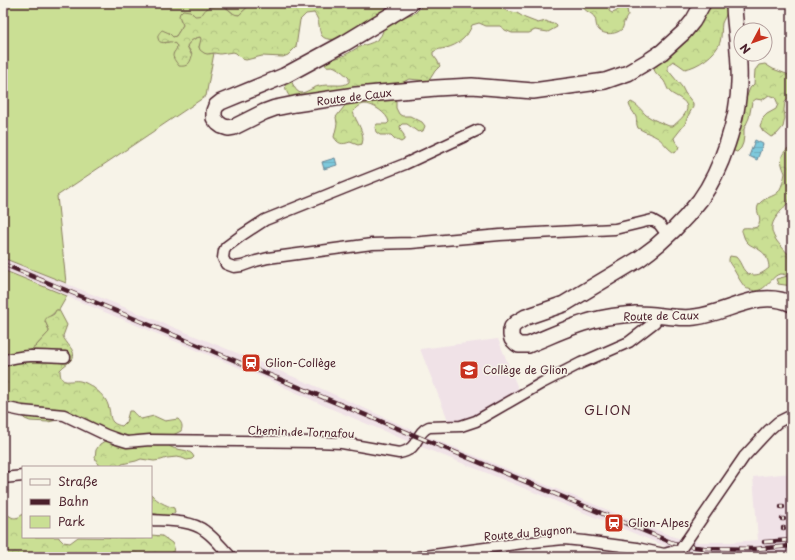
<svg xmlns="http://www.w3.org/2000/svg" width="795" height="560" font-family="'Playpen Sans',sans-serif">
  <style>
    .built { fill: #f0e2e7 }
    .green { fill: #cadf94; stroke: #8a7f60 }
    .forest { fill: url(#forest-crowns); stroke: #8a7f60 }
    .water { fill: url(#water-rules); stroke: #698595 }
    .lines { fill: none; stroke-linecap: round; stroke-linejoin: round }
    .street-casing { stroke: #4a1f2b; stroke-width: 13 }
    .secondary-casing { stroke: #4a1f2b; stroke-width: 18 }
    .street { stroke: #f7f3e8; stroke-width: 10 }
    .secondary { stroke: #f7f3e8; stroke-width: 15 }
    .rail-casing { stroke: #4a1f2b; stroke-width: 4.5 }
    .rail { stroke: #f7f3e8; stroke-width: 3; stroke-dasharray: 9; stroke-linecap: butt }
    .street-bridge-casing { stroke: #4a1f2b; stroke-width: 13; stroke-linecap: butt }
    .street-bridge { stroke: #f7f3e8; stroke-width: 10 }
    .labels { text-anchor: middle; stroke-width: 3; stroke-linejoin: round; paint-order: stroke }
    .street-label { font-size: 11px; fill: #4a1f2b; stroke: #f7f3e8 }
    .poi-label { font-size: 11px; fill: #4a1f2b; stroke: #f7f3e8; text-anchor: start }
    .quarter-label { font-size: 13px; letter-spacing: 1px; fill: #4a1f2b; stroke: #f7f3e8 }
  </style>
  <defs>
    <pattern id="forest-crowns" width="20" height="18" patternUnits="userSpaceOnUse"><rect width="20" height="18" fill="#cadf94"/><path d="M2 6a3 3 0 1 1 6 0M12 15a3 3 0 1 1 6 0" fill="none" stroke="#afbf80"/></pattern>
    <pattern id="water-rules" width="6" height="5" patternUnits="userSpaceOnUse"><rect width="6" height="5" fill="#7dc9dc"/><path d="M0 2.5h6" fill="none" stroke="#6eacbd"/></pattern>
  </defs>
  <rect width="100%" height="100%" fill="#f7f3e8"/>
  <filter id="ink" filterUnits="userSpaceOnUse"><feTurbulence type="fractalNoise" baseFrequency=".025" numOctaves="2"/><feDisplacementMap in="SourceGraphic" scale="8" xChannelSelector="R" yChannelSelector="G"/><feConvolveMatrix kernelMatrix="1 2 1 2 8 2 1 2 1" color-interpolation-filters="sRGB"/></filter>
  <g filter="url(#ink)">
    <path class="built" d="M3 258 237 353 313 385 417 432 674 537 699 542H731L758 540 753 477 792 473V557H679L665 546 487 473 419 446 325 406 269 380 3 270Z
      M498 339 519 391 472 419 450 425 420 349Z"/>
    <path class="green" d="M3 3H252L239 15H235L227 8H208L202 15 195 17 190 11 180 19 182 22 183 25 176 36 173 37 169 33 165 43 171 41 174 43 177 46V49L173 54H192L187 46C190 41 194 38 200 37L202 39 199 47C202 53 207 55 214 53L206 96 57 196 66 283 3 258Z
      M3 270 67 296 59 310H57L45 321 49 330V332L35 347 28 352 3 359Z
      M792 275V286L778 284 776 279Z"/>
    <path class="forest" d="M252 3H385C384 11 386 19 393 24L396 23 399 18 415 13 425 3H497L500 7 507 11 517 13 525 18 538 23 546 21 552 24 554 23 556 24 557 27 548 32 535 30 529 33H512L505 30 500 26H486L479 23 472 25C468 37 458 45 446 48 441 49 438 49 433 52V55L437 60 440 66 435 71 430 79 427 81 409 79 398 85 392 96 396 101V108L399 114 402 116H410L422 122 425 126 423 131 418 132 407 124H402L400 126 401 131 404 135V140L401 142 395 139 391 135H380L376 132 375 127 377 124H387L389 122C388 114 372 103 364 104 359 105 356 109 353 112 356 122 366 133 362 144L358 145 350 142C342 145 338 144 334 137L337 124 336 117 347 103 337 91H330L293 99C286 95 285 87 285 80L290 79C293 83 295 92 301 93 306 93 313 87 319 86 323 85 329 85 334 85 340 85 344 86 349 82V78C346 75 339 69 335 67 332 65 329 67 326 66L325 63C330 58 334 59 340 57 346 55 352 51 357 48 367 43 379 44 383 31L380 28C369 31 330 46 322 36 318 31 321 21 314 13L306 14 300 20 296 47 288 55 283 57 262 56 246 60 242 59 236 53 233 52 220 54 214 53 207 54 204 53 200 50 199 47 201 39 200 37C194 38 190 41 187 46L192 56C190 64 187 67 179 66 177 63 173 59 173 55 174 51 177 50 177 46 176 44 174 43 172 42 168 41 159 46 158 38 157 35 160 32 162 30L169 33 173 37 176 36 183 25 179 16 180 13 183 10 190 11 195 16C205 16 202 11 208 8 211 6 216 6 218 5 227 4 230 15 239 15Z
      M583 3H614L610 7 609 11 612 13C617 12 619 8 623 7L627 9 628 15C627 17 626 18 625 20 623 23 624 26 622 29 616 35 601 36 597 27 596 25 596 21 595 18 592 12 584 12 582 5Z
      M708 3H729C729 12 725 16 722 23 721 29 722 36 720 42 716 55 697 67 685 69L678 64 673 61 668 65V70L682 87 685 93 693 103V107L688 116 685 124 674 138 675 141 679 146 678 149 675 153C668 150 664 142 658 138 652 134 644 132 638 128 636 124 637 121 636 117 634 112 630 109 629 104L631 102C638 105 641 110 646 115 653 120 662 123 669 126H673C681 119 695 108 681 99 677 96 673 95 670 92 667 89 666 84 664 81 659 75 655 75 653 66 656 63 658 58 662 56 668 53 673 54 679 48 693 36 700 20 708 3Z
      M765 64 773 69 792 76V97H790L785 102 784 110 785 118 783 127 777 134 771 137 763 131 760 126 763 118 767 114 776 109 778 104 775 97 769 95 762 100 756 99 752 102 749 118 744 129V136L743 143 741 148 737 152 734 151 732 146 740 125 744 114 745 101 750 88 754 84 755 70 759 65Z
      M792 145V196C788 204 782 209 777 216 763 233 781 245 792 258V280C789 277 785 274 781 274 771 274 765 297 749 289 747 289 745 288 744 286 740 281 737 275 734 270 731 264 727 263 730 256L736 257C743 264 742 275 754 275 760 275 764 272 769 268 769 262 766 254 761 251 753 245 746 246 743 234 742 230 741 232 743 228 748 227 753 229 757 227 764 217 755 214 758 206 762 197 774 198 779 191 782 186 784 179 785 173 779 159 780 154 792 145Z
      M56 310H59L67 325 63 336C65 343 78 352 72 359 68 364 64 365 60 370 60 387 70 379 80 381 85 382 90 385 94 388 99 392 106 398 108 405 112 416 107 423 122 426L126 422 129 411H132C135 414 137 417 141 419L154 416 165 421 178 419C182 423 183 426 181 431L171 436 167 439 168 445C175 452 190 447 194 457L192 459 187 460 182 458 177 457 167 458 161 460 154 461 141 459 136 461 122 464 121 467H102L97 463 95 457 96 450 100 444 108 439 62 419 48 422 30 421 25 419 13 408 3 410V362L28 352 35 347 49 332V330L45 321C46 316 50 317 54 314Z
      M151 494C158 502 165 505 174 508L175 512C168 519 160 514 151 513Z
      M3 511C10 516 14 522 23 514V537H59V538L63 542 70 543 78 537 143 538 151 537V535L162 536 172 543 174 547 172 557H3Z"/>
    <path class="water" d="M755 140 763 144 757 160 749 156Z
      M335 158 337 165 324 169 322 162Z"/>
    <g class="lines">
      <g class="street-casing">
        <path id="street" d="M478 130 405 164 357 183 265 220 242 235 226 247 224 251 223 258 226 264 234 267 242 266 256 261 268 258 372 244 411 243 500 235 615 229 652 220 659 224 668 236
          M3 361C23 354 44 356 65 357
          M3 407 22 411 64 415 106 435 117 439 127 442 150 440 316 442 342 443 399 453C421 449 414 433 429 427L461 426 476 421 542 383 581 363 629 342 655 322 657 315
          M3 478 23 476
          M151 520C167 521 191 520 205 531 215 538 222 548 231 557
          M687 540 744 457 769 430 778 422 792 415
          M418 557 523 543 564 539 584 541 637 548 664 554 675 551 682 547"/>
      </g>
      <g class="secondary-casing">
        <path id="secondary" d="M411 3 345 43 284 76 221 102 216 106 214 111V118L218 123 222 126 228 128 234 127 264 112 275 108 295 104 356 95 436 88 472 86 533 91 605 81 628 73 650 60 662 52 684 32 693 21 703 3
          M734 3C734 12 735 21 736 30 738 48 740 65 739 82 739 118 721 171 700 200 683 222 662 243 639 259L564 304 526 317 516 323 512 327 511 331V335L512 339 516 343 519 345H528C551 336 574 324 599 319 610 316 623 315 635 314 655 313 676 320 695 317 729 313 758 288 792 304"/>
      </g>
      <use href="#street" class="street"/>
      <use href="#secondary" class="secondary"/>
      <g class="rail-casing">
        <path id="rail" d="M3 264 673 543 695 547 704 548 755 549 792 546
          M781 507H783
          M782 519H784
          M783 528H784
          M764 542 792 540"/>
      </g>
      <use href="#rail" class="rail"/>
      <g class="street-bridge-casing">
        <path id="street-bridge" d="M682 547 687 540"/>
      </g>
      <use href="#street-bridge" class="street-bridge"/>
    </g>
  </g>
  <defs>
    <g id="station-square" transform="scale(1)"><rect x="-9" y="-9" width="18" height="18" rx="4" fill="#c8321e" stroke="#f7f3e8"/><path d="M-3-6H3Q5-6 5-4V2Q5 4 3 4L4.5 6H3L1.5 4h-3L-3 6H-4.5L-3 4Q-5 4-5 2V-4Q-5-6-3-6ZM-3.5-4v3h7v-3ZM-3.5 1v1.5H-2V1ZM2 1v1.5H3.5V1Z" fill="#fff"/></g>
    <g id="school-square" transform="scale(1)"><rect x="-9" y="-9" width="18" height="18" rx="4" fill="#c8321e" stroke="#f7f3e8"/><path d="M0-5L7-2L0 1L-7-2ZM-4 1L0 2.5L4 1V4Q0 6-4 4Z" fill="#fff"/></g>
  </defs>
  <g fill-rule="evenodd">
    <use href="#station-square" x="251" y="363"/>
    <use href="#school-square" x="469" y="370"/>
    <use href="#station-square" x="614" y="523"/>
  </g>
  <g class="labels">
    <g class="street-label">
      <text transform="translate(354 97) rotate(-7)" y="4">Route de Caux</text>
      <text transform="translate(661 316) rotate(-1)" y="4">Route de Caux</text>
      <text transform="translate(301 432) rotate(2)" y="4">Chemin de Tornafou</text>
      <text transform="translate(528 533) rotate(-5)" y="4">Route du Bugnon</text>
    </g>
    <g class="poi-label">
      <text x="265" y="367">Glion-Collège</text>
      <text x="483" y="374">Collège de Glion</text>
      <text x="628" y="527">Glion-Alpes</text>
    </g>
    <g class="quarter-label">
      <text x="608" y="415">GLION</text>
    </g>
  </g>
  <rect width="795" height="560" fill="none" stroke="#f7f3e8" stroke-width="16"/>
  <rect x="8" y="8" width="779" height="544" fill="none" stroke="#4a1f2b" stroke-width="1.5" filter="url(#ink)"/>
  <rect x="22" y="466" width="130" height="72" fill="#f7f3e8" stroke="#b29e9c"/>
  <rect x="30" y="479" width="20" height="6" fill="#f7f3e8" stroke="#b29e9c"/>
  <text x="58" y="486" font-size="12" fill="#4a1f2b">Straße</text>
  <rect x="30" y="499" width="20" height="6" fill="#4a1f2b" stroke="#b29e9c"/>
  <text x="58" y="506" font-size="12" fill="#4a1f2b">Bahn</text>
  <rect x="30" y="516" width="20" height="12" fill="#cadf94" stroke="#b29e9c"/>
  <text x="58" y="526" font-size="12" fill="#4a1f2b">Park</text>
  <g transform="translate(753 42) rotate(229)"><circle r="19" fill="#f7f3e8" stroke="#b29e9c"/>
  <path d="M0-3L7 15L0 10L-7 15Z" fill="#c8321e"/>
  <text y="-6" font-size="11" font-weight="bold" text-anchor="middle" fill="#4a1f2b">N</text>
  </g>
</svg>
